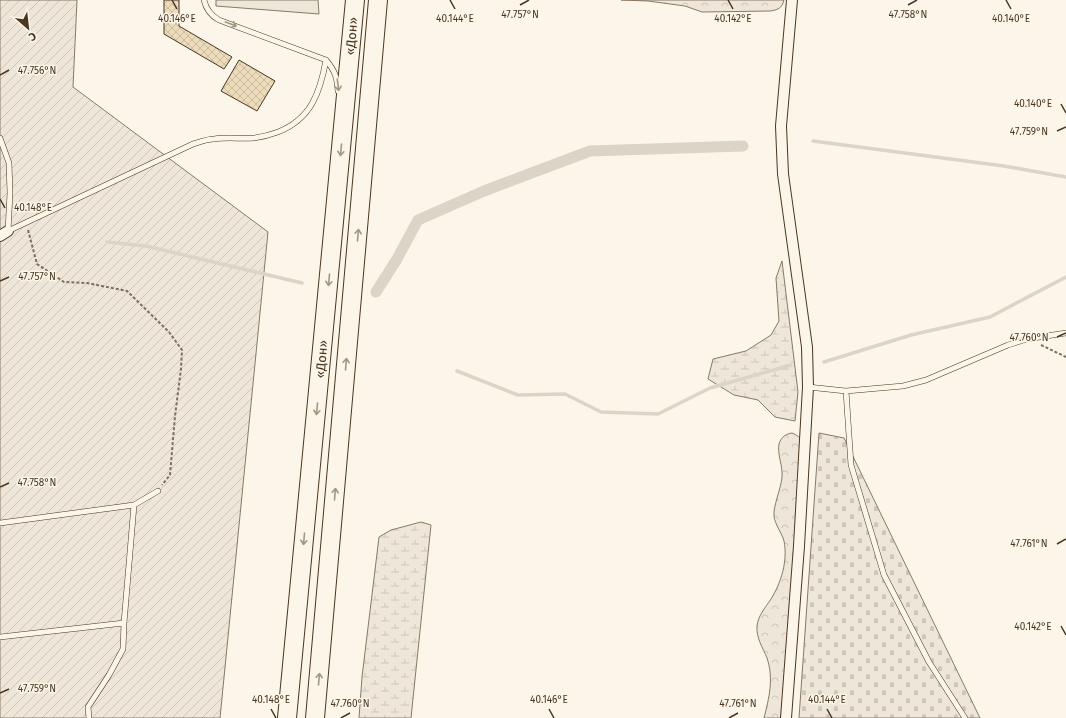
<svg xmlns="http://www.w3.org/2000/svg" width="1066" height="718" font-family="'Fira Sans',sans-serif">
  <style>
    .forest { fill: url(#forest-crowns); stroke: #887966 }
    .wetland { fill: url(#wetland-marsh); stroke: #887966 }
    .cemetery { fill: url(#cemetery-stones); stroke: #887966 }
    .garden { fill: url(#garden-furrows); stroke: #887966 }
    .parking { fill: #ede7d9; stroke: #887966 }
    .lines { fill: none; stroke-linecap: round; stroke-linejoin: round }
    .stream { stroke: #dcd4c6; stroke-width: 3.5 }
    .canal { stroke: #dcd4c6; stroke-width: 11 }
    .building { fill: url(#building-cross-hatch); stroke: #4a3520 }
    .lane-casing { stroke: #4a3520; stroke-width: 6 }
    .street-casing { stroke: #4a3520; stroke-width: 12 }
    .highway-casing { stroke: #4a3520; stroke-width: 20 }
    .path { stroke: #7f6f5c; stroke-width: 2; stroke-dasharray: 3 2; stroke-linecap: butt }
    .lane { stroke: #fbf6e9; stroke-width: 5 }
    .street { stroke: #fbf6e9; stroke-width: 10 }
    .highway { stroke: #fbf6e9; stroke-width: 18 }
    .oneway { stroke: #a29684 }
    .ticks { fill: none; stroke: #4a3520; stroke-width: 1.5 }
    .labels { text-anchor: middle; stroke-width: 3; stroke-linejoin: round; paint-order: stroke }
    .street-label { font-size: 13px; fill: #4a3520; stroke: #fbf6e9 }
    .ticks-label { font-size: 10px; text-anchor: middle; fill: #4a3520; stroke: #fbf6e9; stroke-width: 3; stroke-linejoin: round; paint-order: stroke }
  </style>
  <defs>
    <pattern id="forest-crowns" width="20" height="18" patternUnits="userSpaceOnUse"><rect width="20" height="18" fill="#ede6d9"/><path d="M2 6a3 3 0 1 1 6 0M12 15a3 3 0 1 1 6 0" fill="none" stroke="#cdc6ba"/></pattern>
    <pattern id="wetland-marsh" width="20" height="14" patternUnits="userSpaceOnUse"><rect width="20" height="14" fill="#ede6d9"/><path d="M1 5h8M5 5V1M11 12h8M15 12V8" fill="none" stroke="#cdc6ba"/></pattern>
    <pattern id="cemetery-stones" width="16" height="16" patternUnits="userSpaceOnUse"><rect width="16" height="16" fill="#ede6d9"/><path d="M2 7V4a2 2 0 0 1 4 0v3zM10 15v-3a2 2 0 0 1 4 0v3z" fill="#cdc6ba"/></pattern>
    <pattern id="garden-furrows" width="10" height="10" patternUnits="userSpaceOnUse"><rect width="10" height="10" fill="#ede6d9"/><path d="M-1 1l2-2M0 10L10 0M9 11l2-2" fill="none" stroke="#cdc6ba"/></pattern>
    <pattern id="building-cross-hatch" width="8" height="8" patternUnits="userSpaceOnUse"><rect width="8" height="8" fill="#ecdcbc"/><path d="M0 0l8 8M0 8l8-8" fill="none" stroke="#ccbda1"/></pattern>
  </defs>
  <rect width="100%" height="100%" fill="#fbf6e9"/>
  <path class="forest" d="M621 0H784C782 8 778 10 770 11L702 12 685 6 648 1Z
    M792 433C799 436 801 438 803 445L781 718H764C769 698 774 679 767 658 763 648 756 638 757 626 758 616 765 608 771 599 781 583 788 561 784 541 782 533 775 525 774 516 773 506 781 489 782 477 783 466 777 454 779 444 781 437 786 434 792 433Z"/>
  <path class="wetland" d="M782 261 798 392 795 421 775 417 758 400 734 395 708 379 713 359 746 351 771 335 779 321 776 278Z
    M421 522 431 525 411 718H359L362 677 379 537 391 530Z"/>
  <path class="cemetery" d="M819 433 844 438 980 718H799Z"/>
  <path class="garden" d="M0 0H77L73 87 268 232 220 718H0Z"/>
  <path class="parking" d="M216 0H318L319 14 216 6Z"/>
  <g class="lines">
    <path class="stream" d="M813 141 1004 166 1066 177
      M107 242 146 246 302 283
      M824 362 911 335 990 317 1066 277
      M457 371 518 395 565 394 601 412 658 414 710 388 791 365"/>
    <path class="canal" d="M376 292 397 259 418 220 484 191 590 151 743 146"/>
  </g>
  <path class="building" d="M164 0H179V26L232 57 224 69 164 34Z
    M239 60 275 81 257 111 221 91Z"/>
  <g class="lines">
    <g class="lane-casing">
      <path id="lane" d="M204 0C206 9 210 15 219 20L326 60C335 71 337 77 338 91
        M0 138 9 163 10 193 8 231 193 144C200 142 207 139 214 139 227 137 241 139 254 138 262 137 270 135 278 132 311 119 320 93 326 60
        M808 387 846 391 903 386 926 380 1008 345 1027 339 1066 333
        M846 391 851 465 884 575 929 662 965 718
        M0 523 134 505 158 491
        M0 637 124 623
        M89 718 88 707 109 675 123 649 124 623 134 505"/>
    </g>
    <g class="street-casing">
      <path id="street" d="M0 236 8 231
        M786 718 799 546 808 387 807 347 783 174 781 126 792 0"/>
    </g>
    <g class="highway-casing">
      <path id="highway" d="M287 718 355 0
        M315 718 378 0"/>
    </g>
    <path class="path" d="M28 230 37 264 64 282 87 283 127 291 169 332 182 350 181 369 175 416 170 475 162 485
      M1041 345 1066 357"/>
    <use href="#lane" class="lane"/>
    <use href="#street" class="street"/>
    <use href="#highway" class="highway"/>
  </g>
  <defs><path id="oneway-shaft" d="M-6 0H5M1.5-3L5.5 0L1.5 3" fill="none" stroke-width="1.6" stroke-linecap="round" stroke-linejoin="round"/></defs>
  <g class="oneway">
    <use href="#oneway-shaft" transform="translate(231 24) rotate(20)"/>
    <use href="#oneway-shaft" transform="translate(338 85) rotate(83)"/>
    <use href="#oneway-shaft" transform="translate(341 150) rotate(95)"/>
    <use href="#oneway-shaft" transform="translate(358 235) rotate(-85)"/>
    <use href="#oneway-shaft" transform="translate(329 280) rotate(95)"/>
    <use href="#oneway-shaft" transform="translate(346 364) rotate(-85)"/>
    <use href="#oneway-shaft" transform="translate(317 409) rotate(95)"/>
    <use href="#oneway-shaft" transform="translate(335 494) rotate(-85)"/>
    <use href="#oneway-shaft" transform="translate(304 539) rotate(95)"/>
    <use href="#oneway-shaft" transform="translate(319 679) rotate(-85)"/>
  </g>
  <path class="ticks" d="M172 0 177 9M450 0 455 9M728 0 733 9M1006 0 1011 9M520 5 529 0M908 5 917 0M0 75 9 70M1061 104 1066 113M1057 131 1066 127M0 199 5 208M0 281 9 277M1057 337 1066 333M0 487 9 483M1057 544 1066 539M1061 626 1066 635M0 693 9 689M271 709 276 718M549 709 554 718M827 709 832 718M341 718 350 713M729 718 738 713"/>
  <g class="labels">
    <g class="street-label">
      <text transform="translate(351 36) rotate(-85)" y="5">«Дон»</text>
      <text transform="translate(321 359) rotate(-85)" y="5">«Дон»</text>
    </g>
  </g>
  <g class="ticks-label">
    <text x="520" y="18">47.757°N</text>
    <text x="908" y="18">47.758°N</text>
    <text x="733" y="22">40.142°E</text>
    <text x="177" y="22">40.146°E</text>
    <text x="455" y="22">40.144°E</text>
    <text x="1011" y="22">40.140°E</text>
    <text x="37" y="74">47.756°N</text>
    <text x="1033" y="107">40.140°E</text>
    <text x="1029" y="135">47.759°N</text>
    <text x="33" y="211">40.148°E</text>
    <text x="37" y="280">47.757°N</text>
    <text x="1029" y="341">47.760°N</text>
    <text x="37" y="486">47.758°N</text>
    <text x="1029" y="547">47.761°N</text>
    <text x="1033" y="630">40.142°E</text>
    <text x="37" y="692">47.759°N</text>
    <text x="271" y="703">40.148°E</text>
    <text x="549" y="703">40.146°E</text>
    <text x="827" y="703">40.144°E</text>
    <text x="350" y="707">47.760°N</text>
    <text x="738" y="707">47.761°N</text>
  </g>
  <g transform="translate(28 28) rotate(152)" stroke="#fbf6e9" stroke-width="3" paint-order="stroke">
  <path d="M0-3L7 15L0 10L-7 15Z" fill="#4a3520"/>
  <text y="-6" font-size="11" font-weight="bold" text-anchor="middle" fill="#4a3520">С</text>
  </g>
</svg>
